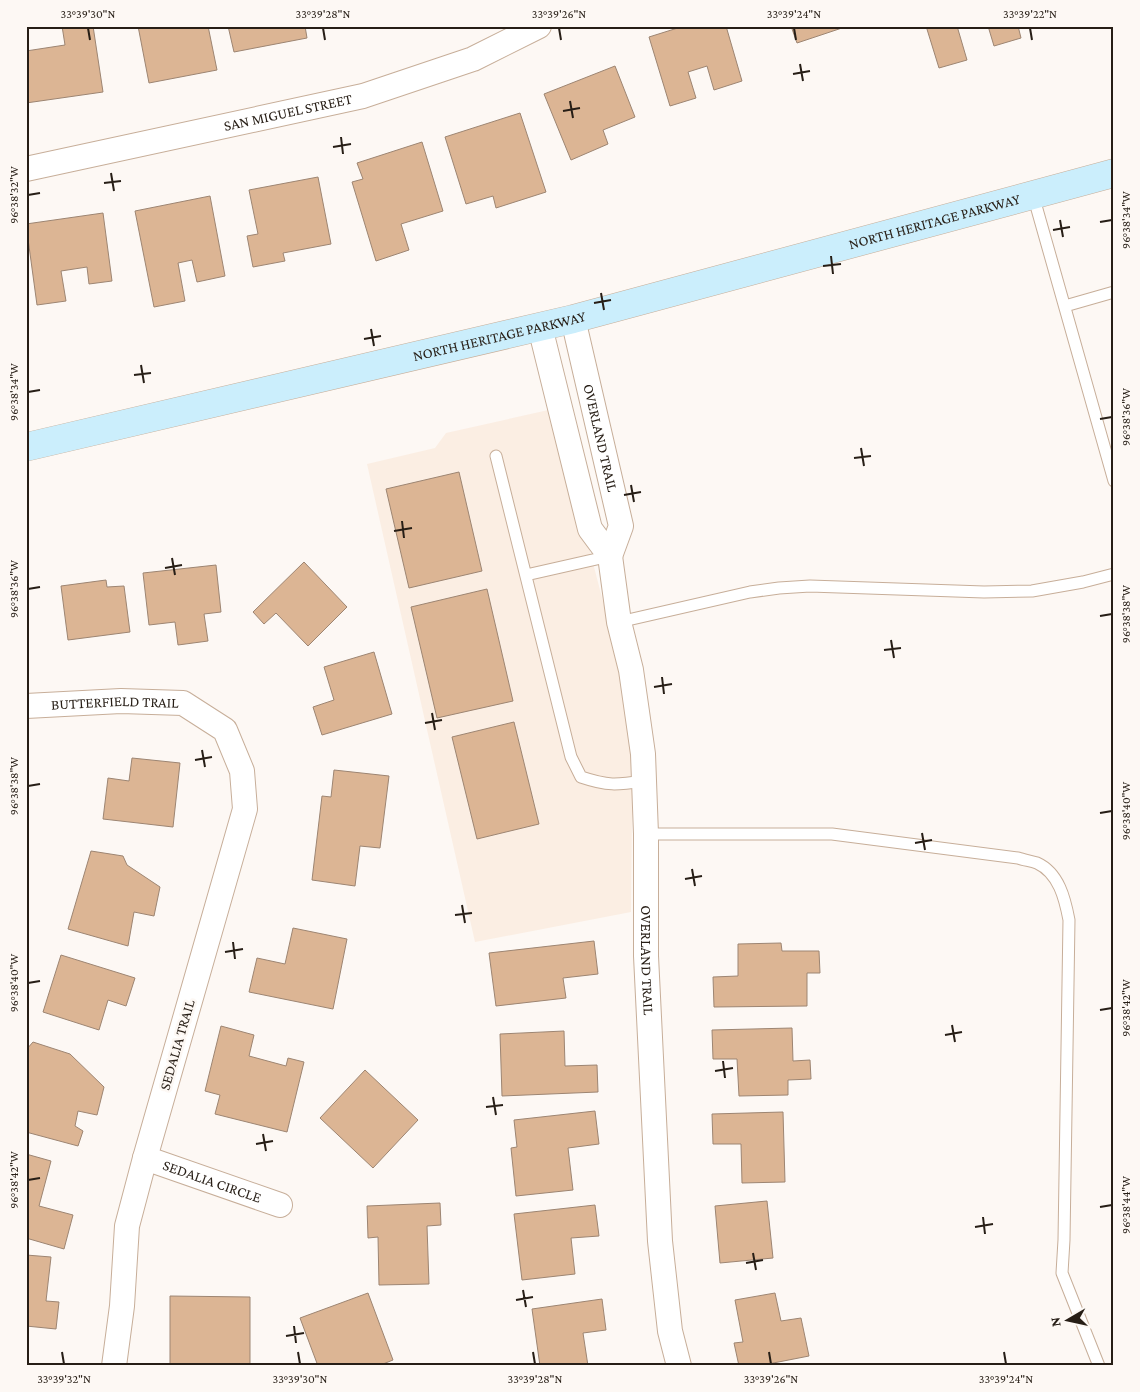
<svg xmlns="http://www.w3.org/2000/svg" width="1140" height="1392" font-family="'Crimson Pro',serif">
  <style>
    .built { fill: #fbeee3 }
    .building { fill: #dcb594; stroke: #9d8572 }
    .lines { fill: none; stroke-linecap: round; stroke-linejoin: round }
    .lane-casing { stroke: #c7ae99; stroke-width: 13 }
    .street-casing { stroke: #c7ae99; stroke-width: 26 }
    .secondary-casing { stroke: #c7ae99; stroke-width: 29 }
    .lane { stroke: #fff; stroke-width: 11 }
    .street { stroke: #fff; stroke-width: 24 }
    .secondary { stroke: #cbeefc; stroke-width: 28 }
    .ticks { fill: none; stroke: #271e16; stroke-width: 2 }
    .labels { text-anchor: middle; stroke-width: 5; stroke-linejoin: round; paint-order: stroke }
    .street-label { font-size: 15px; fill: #271e16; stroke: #fdf8f4 }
    .neatline { fill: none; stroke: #271e16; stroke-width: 2 }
    .ticks-label { font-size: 12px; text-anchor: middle; fill: #271e16 }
  </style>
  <rect width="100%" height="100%" fill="#fdf8f4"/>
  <path class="built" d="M553 409 633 717 631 912 475 942 367 464 435 448 446 433Z"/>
  <path class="building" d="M62 26H93L103 92 26 103V51L65 45Z
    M138 26H208L217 70 149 83Z
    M228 26H305L307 38 234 52Z
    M684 26H726L742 81 714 90 707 66 688 72 696 98 670 106 649 37Z
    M791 26H848L797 43Z
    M926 26H957L967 60 939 68Z
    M988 26H1018L1021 38 994 46Z
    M615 66 635 117 603 130 608 144 571 160 544 94Z
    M520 113 546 192 496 208 493 196 466 204 445 137Z
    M422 142 443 211 401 224 409 250 376 261 352 182 363 179 357 163Z
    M318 177 331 244 283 253 285 261 253 267 247 236 258 234 249 190Z
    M210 196 225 276 197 282 192 260 178 263 185 301 154 307 135 211Z
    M103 213 112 281 89 284 87 267 61 271 66 301 37 305 26 224Z
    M459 472 482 571 409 588 386 489Z
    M304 562 347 607 308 646 276 613 264 624 253 612Z
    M216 565 221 612 204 614 208 641 178 645 175 622 149 625 143 573Z
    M106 580 107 587 124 586 130 632 68 640 61 586Z
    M487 589 513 701 437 718 411 607Z
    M374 652 392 714 322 735 313 707 334 700 324 667Z
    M514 722 539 824 477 839 452 737Z
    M132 758 180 763 173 827 103 819 108 778 129 781Z
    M334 770 389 776 380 848 360 846 355 886 312 880 322 796 331 797Z
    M91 851 123 856 127 865 160 887 154 916 134 912 128 946 68 929Z
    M293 928 347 939 333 1009 249 992 257 958 285 964Z
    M594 941 598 974 563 978 566 998 496 1006 489 953Z
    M781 943 782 951H819L820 973H807V1006L714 1007 713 977 738 976V944Z
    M61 955 135 978 126 1006 108 1000 99 1030 43 1012Z
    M221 1026 254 1035 249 1056 286 1066 288 1058 304 1062 287 1132 215 1114 220 1095 205 1091Z
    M792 1028 793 1061 810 1060 811 1079 788 1080V1095L739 1096 737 1059H713L712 1030Z
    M564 1031 565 1066 597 1065 598 1092 502 1096 500 1034Z
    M33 1042 70 1054 104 1087 97 1115 78 1111 75 1126 83 1131 78 1146 26 1132V1050Z
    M365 1070 418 1120 373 1168 320 1118Z
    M595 1111 599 1144 568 1148 573 1190 516 1196 511 1148 517 1147 514 1120Z
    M783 1112 785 1182 742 1183 741 1144H713L712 1114Z
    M26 1154 51 1161 39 1206 73 1215 64 1249 26 1238Z
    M767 1201 773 1258 720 1263 715 1206Z
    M440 1203 441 1225 427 1226 429 1284 379 1285 378 1237 368 1238 367 1206Z
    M595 1205 599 1236 571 1238 575 1274 522 1280 514 1214Z
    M26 1255 51 1257 46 1301 59 1302 56 1329 26 1326Z
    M368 1293 393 1360 378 1366H318L300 1318Z
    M775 1293 781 1321 801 1318 809 1356 758 1366H739L734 1343 743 1342 735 1300Z
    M170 1296 250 1297V1366H170Z
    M602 1299 606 1330 583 1333 588 1366H540L532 1309Z"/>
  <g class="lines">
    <g class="lane-casing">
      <path id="lane" d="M1033 195 1114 481
        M1065 306 1114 292
        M496 456 571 757 581 777C608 786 616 785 644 781
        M526 575 610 556
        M619 622 750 592 779 588 810 586 984 592 1032 591 1083 582 1114 574
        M646 834H832L1018 858C1024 860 1031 861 1037 863 1059 873 1065 899 1069 920L1064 1240 1062 1273 1099 1366"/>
    </g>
    <g class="street-casing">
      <g id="street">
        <path id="s1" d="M26 169 363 96 473 59 539 26"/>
        <path id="s2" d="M573 319 621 526 610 556"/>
        <path id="s3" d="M540 327 590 529 610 556 619 622 631 670 643 754 646 834V956L660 1241 670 1331 679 1366"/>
        <path id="s4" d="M26 706 121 701 183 703 225 730 242 771 245 809 145 1158 127 1226 122 1306 114 1366"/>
        <path id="s5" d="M145 1158 280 1205"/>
      </g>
    </g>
    <g class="secondary-casing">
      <g id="secondary">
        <path id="s6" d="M26 447 573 319 1114 173"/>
      </g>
    </g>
    <use href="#lane" class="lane"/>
    <use href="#street" class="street"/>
    <use href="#secondary" class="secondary"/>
  </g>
  <path class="ticks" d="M88 28 90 40M323 28 325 40M559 28 561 40M794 28 796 40M1030 28 1032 40M800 64 803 81M793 74 810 71M570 101 573 118M563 111 580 108M341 137 343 154M333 147 351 144M111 173 114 191M104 183 121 181M28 195 40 193M1060 220 1063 237M1100 222 1112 220M1053 230 1070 227M831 256 833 274M823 266 841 264M601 293 604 310M594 303 611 300M371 329 374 346M364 339 381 336M141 365 144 383M134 375 151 373M28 392 40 390M1100 419 1112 417M861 448 864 466M854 458 871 456M631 485 634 502M624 495 641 492M402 521 404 538M394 531 412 528M172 558 175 575M165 568 182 565M28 589 40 587M1100 616 1112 614M891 640 894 658M884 650 901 648M662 677 664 694M654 687 672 684M432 713 435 730M425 723 442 720M202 750 205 767M195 760 212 757M28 786 40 784M1100 813 1112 811M922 833 925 850M915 843 932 840M692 869 695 886M685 879 702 876M462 905 465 923M455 915 472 913M233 942 235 959M225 952 243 949M28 983 40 981M1100 1010 1112 1008M952 1025 955 1042M945 1035 962 1032M723 1061 725 1078M715 1071 733 1068M493 1097 496 1115M486 1107 503 1105M263 1134 266 1151M256 1144 273 1141M28 1180 40 1178M1100 1207 1112 1205M983 1217 985 1234M975 1227 993 1224M753 1253 756 1270M746 1263 763 1260M523 1290 526 1307M516 1300 533 1297M294 1326 296 1343M286 1336 304 1333M62 1352 64 1364M298 1352 300 1364M533 1352 535 1364M769 1352 771 1364M1004 1352 1006 1364"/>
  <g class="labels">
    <g class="street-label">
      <text dy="5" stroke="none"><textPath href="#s1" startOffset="268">SAN MIGUEL STREET</textPath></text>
      <text dy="5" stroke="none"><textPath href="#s6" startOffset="936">NORTH HERITAGE PARKWAY</textPath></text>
      <text dy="5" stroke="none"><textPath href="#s6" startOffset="486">NORTH HERITAGE PARKWAY</textPath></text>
      <text dy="5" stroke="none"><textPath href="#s2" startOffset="122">OVERLAND TRAIL</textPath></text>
      <text dy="5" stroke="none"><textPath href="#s4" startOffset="89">BUTTERFIELD TRAIL</textPath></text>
      <text dy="5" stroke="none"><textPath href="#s3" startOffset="649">OVERLAND TRAIL</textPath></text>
      <text transform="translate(177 1045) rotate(-74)" y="5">SEDALIA TRAIL</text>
      <text dy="5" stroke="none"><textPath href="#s5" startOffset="71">SEDALIA CIRCLE</textPath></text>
    </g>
  </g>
  <rect width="1140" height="1392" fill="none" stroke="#fdf8f4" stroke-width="55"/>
  <g transform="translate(1068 1320) rotate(261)" stroke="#fdf8f4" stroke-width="4" paint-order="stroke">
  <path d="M0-4L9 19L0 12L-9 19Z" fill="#271e16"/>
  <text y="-8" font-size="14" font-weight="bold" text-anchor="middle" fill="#271e16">N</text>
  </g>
  <rect x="28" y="28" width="1084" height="1336" class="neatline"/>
  <g class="ticks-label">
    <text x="88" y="18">33°39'30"N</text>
    <text x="323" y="18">33°39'28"N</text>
    <text x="559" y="18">33°39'26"N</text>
    <text x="794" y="18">33°39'24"N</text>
    <text x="1030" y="18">33°39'22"N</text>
    <text transform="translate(14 195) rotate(-90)" y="4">96°38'32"W</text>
    <text transform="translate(1126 220) rotate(-90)" y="4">96°38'34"W</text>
    <text transform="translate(14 392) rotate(-90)" y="4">96°38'34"W</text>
    <text transform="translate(1126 417) rotate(-90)" y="4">96°38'36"W</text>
    <text transform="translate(14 589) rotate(-90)" y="4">96°38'36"W</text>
    <text transform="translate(1126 614) rotate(-90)" y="4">96°38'38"W</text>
    <text transform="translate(14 786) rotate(-90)" y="4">96°38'38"W</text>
    <text transform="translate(1126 811) rotate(-90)" y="4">96°38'40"W</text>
    <text transform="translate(14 983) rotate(-90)" y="4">96°38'40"W</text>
    <text transform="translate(1126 1008) rotate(-90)" y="4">96°38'42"W</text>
    <text transform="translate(14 1180) rotate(-90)" y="4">96°38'42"W</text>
    <text transform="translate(1126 1205) rotate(-90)" y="4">96°38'44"W</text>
    <text x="64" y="1383">33°39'32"N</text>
    <text x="300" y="1383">33°39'30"N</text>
    <text x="535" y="1383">33°39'28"N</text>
    <text x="771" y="1383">33°39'26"N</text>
    <text x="1006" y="1383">33°39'24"N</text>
  </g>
</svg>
